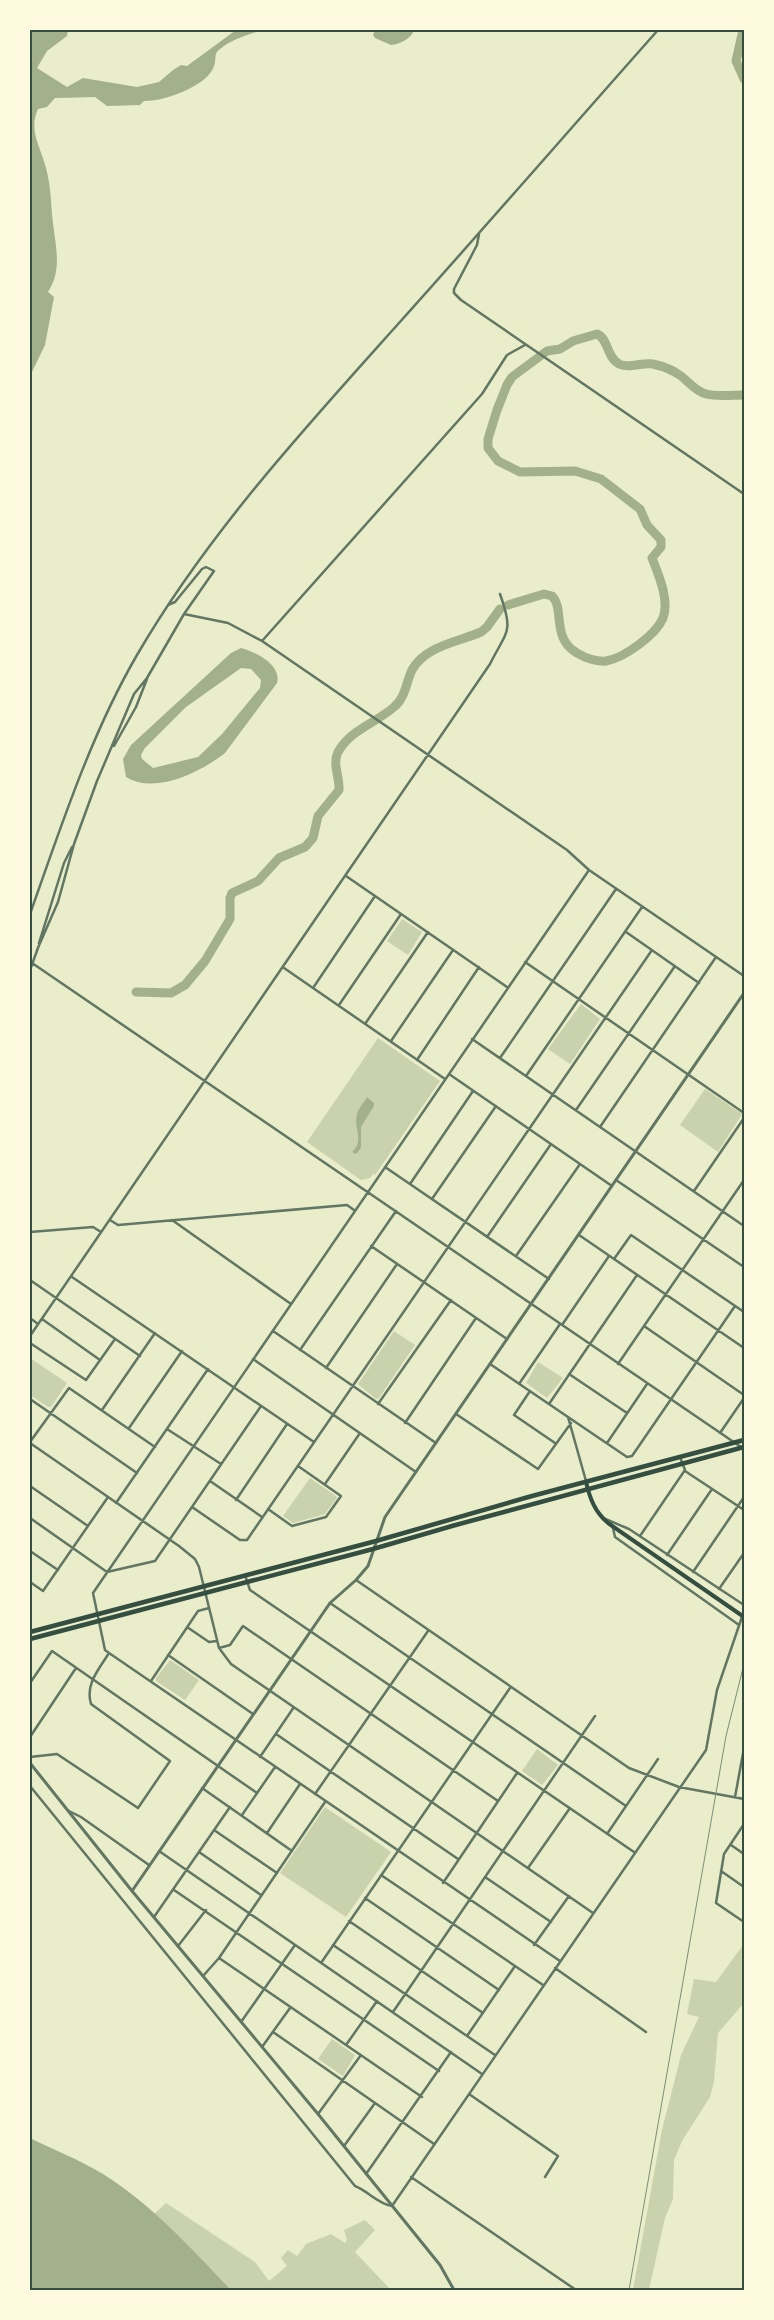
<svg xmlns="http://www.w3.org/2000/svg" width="774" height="2320" font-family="Commissioner,sans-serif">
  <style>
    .green { fill: #cad2ad }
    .water { fill: #a3b18a; fill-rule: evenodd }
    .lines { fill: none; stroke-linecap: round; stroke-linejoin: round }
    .river { stroke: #a3b18a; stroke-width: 9 }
    .minor { stroke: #617663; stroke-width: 2.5 }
    .tertiary { stroke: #617663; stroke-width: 3 }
    .secondary { stroke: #344e41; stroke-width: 4 }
    .trunk { stroke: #344e41; stroke-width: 4.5 }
    .rail { stroke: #7c8e77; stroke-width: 1 }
    .neatline { fill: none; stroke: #344e41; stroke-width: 2 }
  </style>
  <rect width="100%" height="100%" fill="#e9edc9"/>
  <path class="green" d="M402 919 422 932 408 955 387 941Z
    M581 1004 600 1019 570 1064 548 1049Z
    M378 1038 440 1081 375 1175 373 1174 370 1178 361 1180 307 1142Z
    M705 1089 742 1114 718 1152 680 1125Z
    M394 1331 415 1345 379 1398 376 1399 358 1384Z
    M30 1358 67 1383 51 1407H48L30 1395Z
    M538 1362 563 1378 547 1398 526 1383Z
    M310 1478 336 1496 337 1498 325 1514 293 1523 283 1516Z
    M170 1660 199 1680 185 1700 156 1681V1678Z
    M537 1749 558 1765 542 1785 522 1771Z
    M325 1807 391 1852 346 1917 280 1873Z
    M743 1945 744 2003 718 2033 714 2082 710 2097 682 2141 674 2160 673 2199 665 2218 649 2290H633L662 2130 681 2055 699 2017 687 2014 694 1979 716 1982Z
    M332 2039 355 2055 343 2076 318 2059Z
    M166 2203 255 2262 269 2281 287 2266 281 2258 288 2250 297 2256 306 2244 331 2234 345 2243 347 2240 344 2230 365 2220 375 2230 355 2252 391 2290H231L154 2214Z"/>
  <path class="water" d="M30 30H68L67 36 47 51 37 68 67 87 83 78 137 87 159 82 173 70 181 65 187 66 236 30H262C248 35 232 39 220 49 213 54 217 59 214 66 208 86 163 102 144 101L140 105 107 106 95 97 55 98 47 107 38 109C28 131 41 147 46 168 50 183 51 198 52 214 54 241 64 268 48 292L54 297 45 345 30 376V65L32 61 30 56Z
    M375 30H414C411 39 400 44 391 45L375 38 373 35Z
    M241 648C256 652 282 665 277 683L225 753C201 772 155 795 126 777L123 759 131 745 231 653ZM241 668 251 669 261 680 260 688 222 734 198 757 153 768 142 759 141 755 145 748 186 707Z
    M367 1097 374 1103V1106L361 1127V1148L356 1154 352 1152C365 1140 353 1129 357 1114 358 1109 364 1102 367 1097Z
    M30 2138C54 2150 80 2160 103 2174 151 2204 192 2249 231 2290H30Z"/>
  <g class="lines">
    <path class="river" d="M743 30 736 61 744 79
      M508 605 544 594 552 596C565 609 551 638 577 653 585 658 597 662 606 661 624 658 656 635 663 618 670 600 658 574 652 558L661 547V540L647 525 640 509 601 479 575 471 520 472 498 461 488 448V439L497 410 507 385 512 377 547 351 560 349 573 341 597 334C609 339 606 357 619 364 630 369 641 362 653 364 662 366 673 370 681 376 689 382 695 391 706 394 717 397 732 395 744 395
      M136 992 171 993 185 985 205 961 230 919V898L232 893 258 881 279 858 305 847 313 838 318 816 339 790C340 778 332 764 338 752 351 729 376 723 394 707 406 697 406 682 412 670 425 646 458 642 481 632L487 627 500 609"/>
    <path class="minor" d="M479 234 477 245 454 289V293L461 300 744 494
      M184 614 228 623 262 641 567 850 589 870 744 976
      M262 641 482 394 507 355 525 345
      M114 746 136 707 147 679
      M346 876 507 987
      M30 914C61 827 90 736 137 655 208 533 305 428 399 323 486 226 572 127 658 30
      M626 932 699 983
      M39 943 64 863 72 847
      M37 950 58 902 74 844 97 781 134 694 147 678 184 614 214 571 206 567 202 569 175 602 168 605
      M525 962 744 1113
      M32 963 741 1447
      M284 968 445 1079
      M30 970 38 948
      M313 988 375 896
      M339 1005 401 914
      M365 1024 428 932
      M472 1039 744 1226
      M391 1041 453 950
      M500 1058 616 889
      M417 1060 479 967
      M449 1074 612 1186
      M526 1076 642 907
      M576 1110 675 966
      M600 1127 716 957
      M385 1167 549 1279
      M616 1180 744 1267
      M410 1184 473 1091
      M694 1191 744 1118
      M432 1199 496 1106
      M110 1220 118 1225 347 1205 354 1210
      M172 1220 291 1304
      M30 1232 93 1227 101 1232
      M579 1235 744 1348
      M487 1237 551 1144
      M371 1246 507 1339
      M516 1256 580 1164
      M614 1259 631 1235 744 1312
      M72 1277 314 1442
      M30 1280 140 1356
      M30 1318 38 1324
      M42 1319 100 1360
      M562 1325 609 1256
      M644 1326 744 1395
      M273 1331 436 1443
      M30 1336 490 664C507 630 514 633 500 594
      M30 1343 86 1380 115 1339
      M300 1350 396 1211
      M253 1359 416 1472
      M490 1364 568 1417 586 1481
      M618 1364 744 1180
      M326 1368 397 1264
      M569 1374 627 1413
      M519 1384 560 1324
      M530 1391 514 1415 555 1443
      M30 1399 137 1473
      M378 1404 451 1300
      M549 1404 637 1275
      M102 1410 155 1333
      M456 1414 538 1469 571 1423
      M568 1417 627 1457 632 1456 735 1306
      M405 1423 476 1318
      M129 1428 182 1351
      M167 1429 221 1464
      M720 1433 744 1398
      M30 1442 69 1388 155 1447
      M30 1443 179 1546 195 1559 199 1567 219 1648 231 1664 593 1913
      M607 1443 647 1384
      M685 1471 744 1510
      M210 1481 262 1517
      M325 1484 360 1433
      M30 1486 88 1526
      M236 1500 287 1424
      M116 1503 208 1369
      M192 1507 240 1540H247L652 950
      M268 1509 292 1526 326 1517 341 1496 298 1466
      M30 1518 107 1572 155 1561 261 1406
      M603 1518 629 1529 744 1605
      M613 1528 615 1537 739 1625
      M640 1536 685 1470 680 1457
      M30 1551 58 1570
      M667 1555 712 1489
      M693 1572 744 1497
      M245 1575 250 1590 634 1852
      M356 1580 629 1768 679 1787 744 1799
      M30 1582 43 1591 108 1497
      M719 1589 744 1553
      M330 1603 626 1806
      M187 1627 209 1642 217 1641
      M219 1648 230 1645 243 1626 498 1801
      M168 1655 253 1714
      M151 1681 198 1611 209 1608
      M30 1683 52 1651 257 1793
      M276 1734 458 1859
      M30 1737 76 1668
      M30 1757 57 1754 138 1808 170 1761 91 1704C85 1684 99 1669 109 1653
      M260 1757 294 1707
      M30 1786 355 2186C368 2191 378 2204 392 2206L706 1750 717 1690 744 1611
      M202 1788 292 1851
      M315 1794 428 1631
      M735 1797 744 1748
      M69 1811 81 1817 149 1865
      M242 1815 275 1767
      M744 1824 724 1854 716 1903 744 1922
      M214 1830 277 1873
      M267 1833 300 1784
      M607 1834 658 1759
      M731 1845 744 1854
      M159 1851 482 2074
      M199 1852 261 1895
      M528 1868 570 1808
      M721 1871 744 1887
      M381 1875 543 1985
      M485 1877 551 1922
      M443 1883 517 1773
      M174 1890 439 2071
      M365 1898 499 1990
      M154 1917 230 1807
      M349 1921 483 2013
      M333 1945 495 2055
      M534 1945 569 1896
      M178 1946 206 1910
      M219 1958 422 2097
      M560 1961 109 1653 105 1650 93 1593 589 870
      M321 1963 510 1688
      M555 1968 646 2032
      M203 1976 219 1958 325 1802
      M393 2012 595 1716
      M241 2022 295 1945
      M273 2032 434 2144
      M467 2036 515 1966
      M346 2045 377 2001
      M262 2047 290 2008
      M469 2094 558 2156 545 2177
      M318 2114 361 2055
      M344 2146 375 2103
      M366 2174 451 2052
      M411 2177 576 2290"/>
    <path class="tertiary" d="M30 1763 132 1891 318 2114 440 2265 454 2290
      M132 1891 330 1603 356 1580 368 1566 385 1517 744 993"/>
    <path class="secondary" d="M586 1482C590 1499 595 1512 608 1523L744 1617"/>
    <path class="trunk" d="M30 1632 376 1541 532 1496 744 1440
      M30 1639 373 1549 452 1526 744 1447"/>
    <path class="rail" d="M629 2290 726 1736 744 1664"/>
  </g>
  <rect width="774" height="2320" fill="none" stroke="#fefae0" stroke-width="62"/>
  <rect x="31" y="31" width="712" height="2258" class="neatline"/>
</svg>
